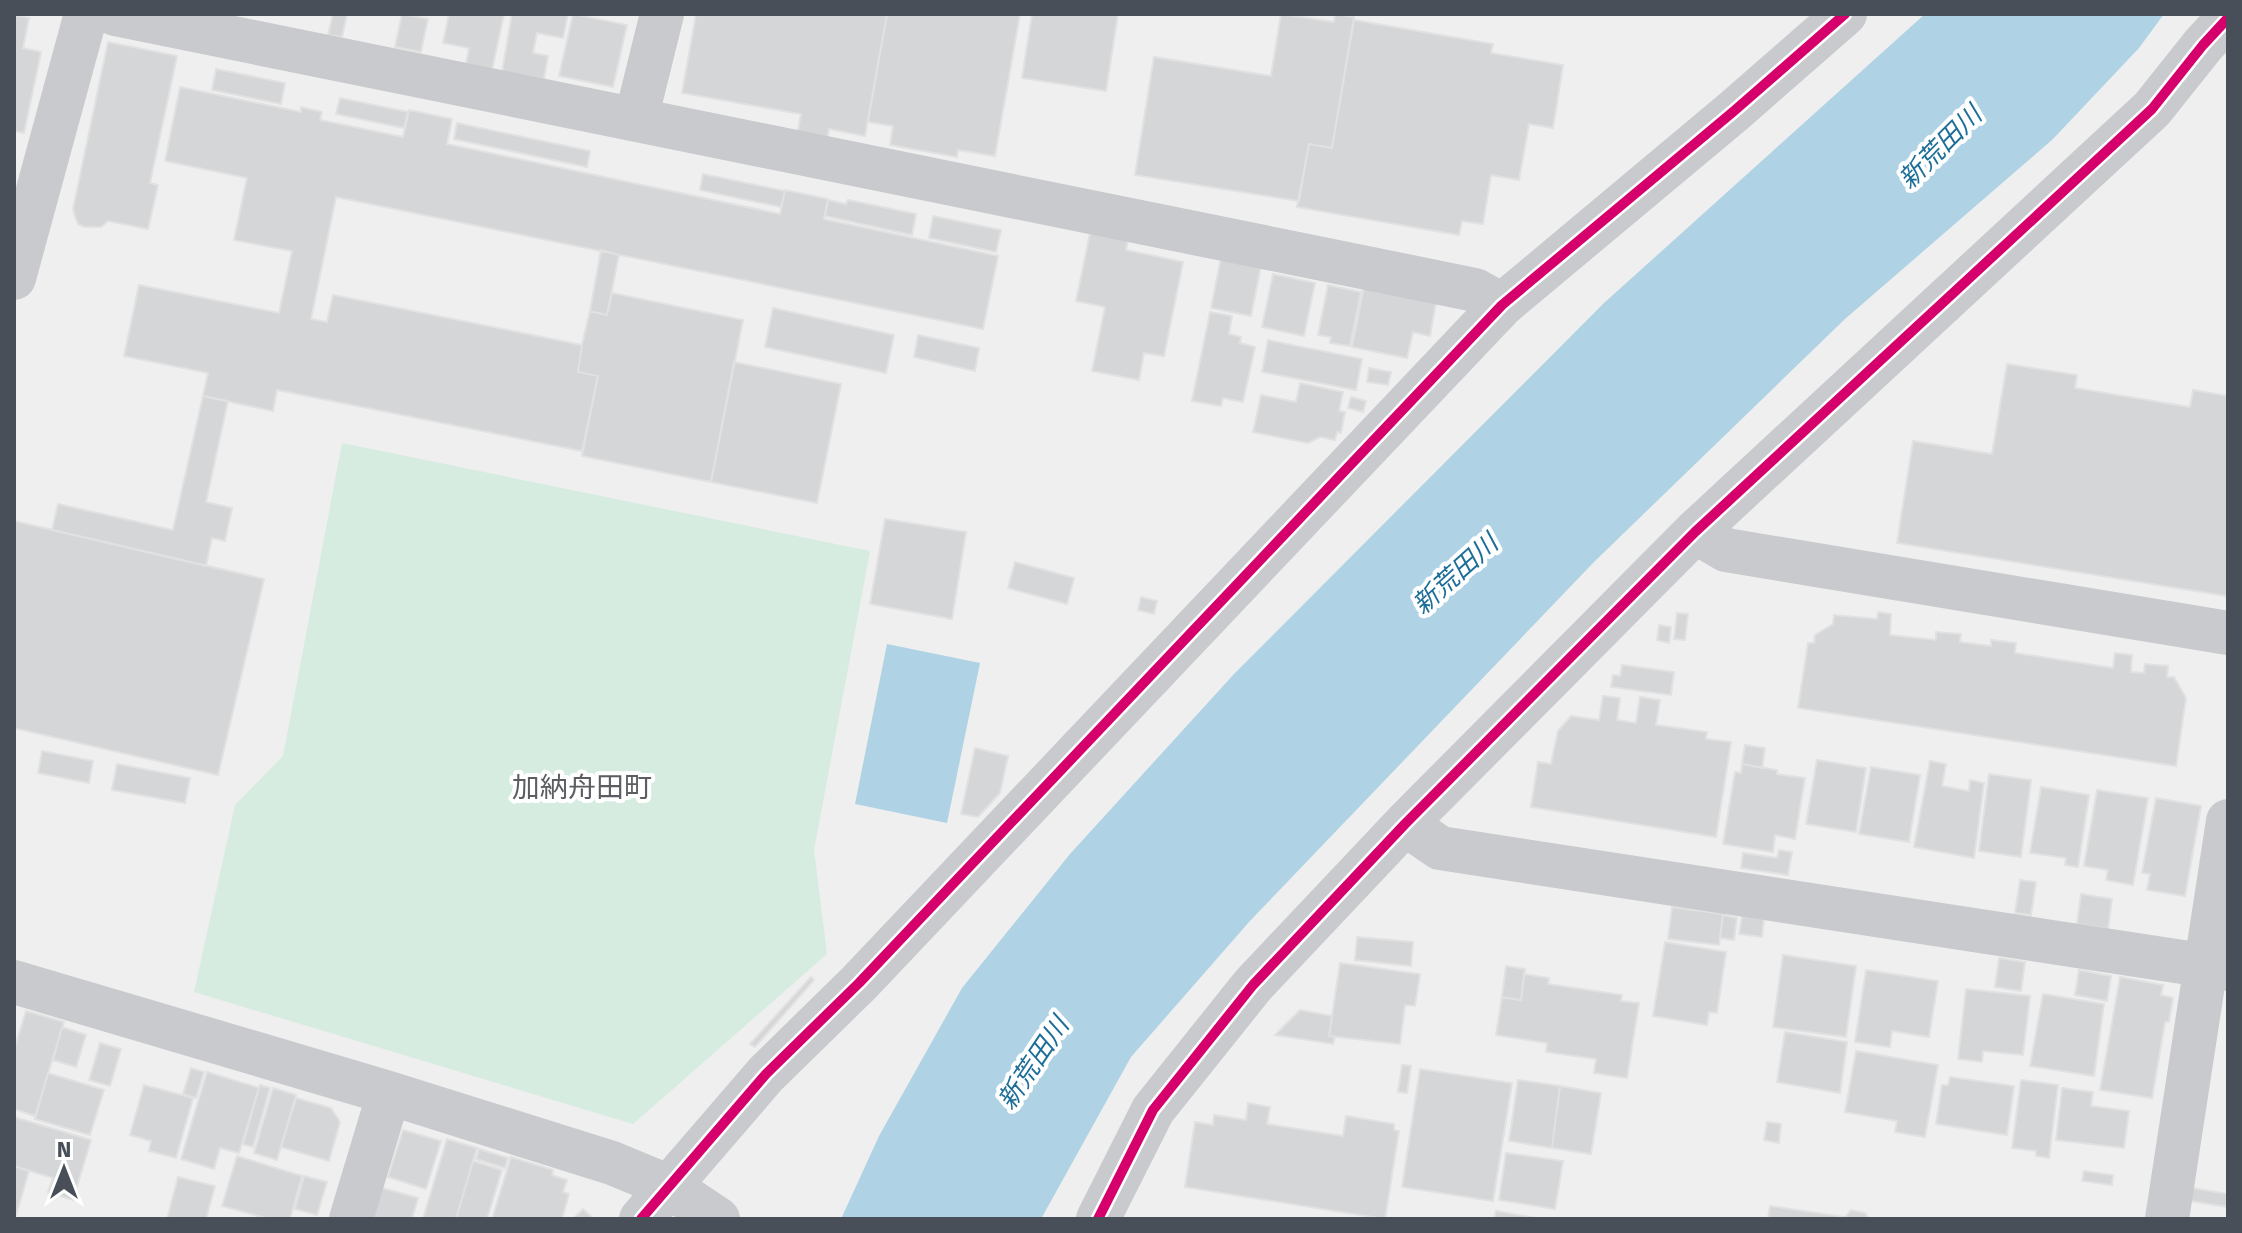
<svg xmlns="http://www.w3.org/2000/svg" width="2242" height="1233" font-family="'Fira Sans','Noto Sans JP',sans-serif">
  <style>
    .grass { fill: #d6ece1 }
    .water { fill: #afd3e5 }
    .building { fill: #d5d6d8; stroke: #e1e1e2; stroke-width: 2 }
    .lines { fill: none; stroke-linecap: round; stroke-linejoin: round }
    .minor { stroke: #c9cacd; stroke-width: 44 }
    .cycleway-casing { stroke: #fff; stroke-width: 15 }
    .cycleway { stroke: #d6006c; stroke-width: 10 }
    .labels { text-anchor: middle; stroke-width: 8; stroke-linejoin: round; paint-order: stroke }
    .water-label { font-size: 26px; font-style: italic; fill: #1c6e98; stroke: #fff }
    .quarter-label { font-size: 28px; fill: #5b5d62; stroke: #fff }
  </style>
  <rect width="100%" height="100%" fill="#efefef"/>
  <path class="grass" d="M342 443 870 551 814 850 827 954 633 1124 194 992 235 805 283 756Z"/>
  <path class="water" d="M1925 14H2164L2139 48 2053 139 1845 319 1594 562 1249 922 1131 1057 1041 1219H841L879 1136 962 988 1070 854 1234 674 1604 303Z
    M887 644 980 663 947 823 855 804Z"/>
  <path class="building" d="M333 14H347L342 37 328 35Z
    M402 14 428 19 421 52 395 47Z
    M449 14H504L492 70 466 64 469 48 443 43Z
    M512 14H568L563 38 537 33 533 53 548 56 544 79 502 72Z
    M573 14 627 25 613 87 559 76Z
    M696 14H887L865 136 829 129 827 141 797 135 801 114 682 93Z
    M887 14H1020L995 156 958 150 957 157 890 145 893 126 868 122Z
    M1032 14H1118L1106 91 1022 78Z
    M1281 14 1334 22 1335 14 1354 17 1332 148 1309 144 1299 201 1135 175 1154 57 1271 76Z
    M14 15 29 18 23 48 41 52 24 133 14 131Z
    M1354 20 1493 44 1491 53 1563 65 1553 128 1529 124 1519 180 1491 175 1483 224 1462 221 1459 235 1297 207 1309 144 1332 148Z
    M108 42 177 56 150 183 158 185 148 229 108 221 101 227H84L78 224 75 216 73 209Z
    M216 69 285 83 281 104 212 90Z
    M180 87 301 112V107L322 112 320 120 403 137 409 110 452 119 447 144 780 214 785 190 828 199 824 219 998 256 983 329 336 197 311 319 327 322 333 295 582 345 578 372 598 376 582 451 277 390 273 411 203 396 208 373 124 356 139 285 279 313 292 251 234 240 247 178 165 161Z
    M340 98 408 112 404 128 336 114Z
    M457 123 590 151 587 167 454 139Z
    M703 174 785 191 781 207 700 190Z
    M828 200 846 204 848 200 916 214 912 235 825 216Z
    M933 216 1001 230 996 252 929 238Z
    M1090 233 1128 240 1126 250 1183 262 1164 356 1144 353 1139 380 1092 371 1105 307 1076 301Z
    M601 250 619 255 607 315 590 311Z
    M1221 258 1261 266 1251 316 1211 308Z
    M1273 274 1315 283 1304 336 1262 327Z
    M1328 285 1361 292 1350 346 1330 343 1331 337 1318 335Z
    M1364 286 1437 297 1430 336 1413 332 1407 358 1352 347Z
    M612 293 743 320 711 482 582 456 598 376 578 372 582 345 590 311 607 315Z
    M773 308 894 335 886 373 765 347Z
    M1210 312 1232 316 1229 334 1241 337 1240 343 1255 347 1243 402 1223 398 1221 406 1192 401Z
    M918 335 979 348 975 371 914 357Z
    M1268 340 1362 359 1356 390 1262 372Z
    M734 362 841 384 817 503 711 482Z
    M2007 364 2077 375 2075 388 2190 407 2193 390 2228 396 2227 596 1897 543 1913 441 1992 454Z
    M1369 368 1391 372 1388 385 1367 382Z
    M1300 383 1343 392 1339 411 1345 412 1341 433 1337 432 1335 440 1320 437 1308 443 1253 432 1261 395 1296 402Z
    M203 396 228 401 206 502 232 508 225 541 212 538 206 566 52 530 58 504 173 530Z
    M1351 397 1366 401 1363 412 1348 408Z
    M885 519 966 532 952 619 870 604Z
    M14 521 264 579 218 775 14 728Z
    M1015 562 1074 578 1067 604 1008 588Z
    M1141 597 1157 601 1154 614 1138 610Z
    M1878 612 1891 614 1890 635 1936 640V632L1961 634 1960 642 1991 646V640L2016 643 2015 653 2113 668 2115 653 2132 655 2131 672 2144 673 2145 664 2168 666 2167 677H2174L2186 698 2176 766 1798 708 1808 643H1814L1815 635 1833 624 1834 615 1877 619Z
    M1677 613 1688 614 1685 640 1674 639Z
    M1659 625 1671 627 1669 643 1657 640Z
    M1622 665 1674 672 1671 695 1611 687 1613 675 1620 676Z
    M1603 696 1620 698 1617 720 1636 723 1640 697 1660 700 1656 725 1707 732 1706 739 1731 742 1716 837 1531 807 1538 762 1551 764 1558 731 1571 716 1599 720Z
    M1745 745 1765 748 1762 768 1742 764Z
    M975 748 1008 756 1000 793 978 817 961 814Z
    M42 751 93 761 89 783 38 773Z
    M1817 760 1866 768 1856 832 1806 824Z
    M1930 761 1946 764 1942 786 1969 791 1970 780 1984 783 1974 858 1914 847Z
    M117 764 190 778 185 803 112 790Z
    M1742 764 1777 770V774L1805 778 1795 839 1775 835 1773 852 1723 844 1735 772 1741 773Z
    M1871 767 1920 775 1909 842 1859 834Z
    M1989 774 2031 780 2021 857 1979 851Z
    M2041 787 2089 795 2078 867 2065 865 2066 858 2030 853Z
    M2097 790 2148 798 2133 885 2106 880 2108 870 2084 866Z
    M2156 798 2201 806 2185 896 2147 890 2150 874 2142 873Z
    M1779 850 1792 852 1788 875 1741 868 1743 853 1777 858Z
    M2020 880 2036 882 2031 915 2015 913Z
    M2081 894 2112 899 2108 929 2077 924Z
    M1672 907 1723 914 1719 945 1668 939Z
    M1723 915 1737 918 1734 940 1720 938Z
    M1742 916 1764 919 1762 937 1739 934Z
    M1357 937 1413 942 1411 966 1355 960Z
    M1665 942 1726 952 1717 1013 1709 1012 1707 1025 1653 1016Z
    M1783 955 1856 966 1846 1037 1773 1027Z
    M1999 958 2025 962 2021 991 1995 987Z
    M1340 963 1420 974 1415 1006 1405 1005 1400 1044 1329 1036Z
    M1506 966 1525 969 1521 1000 1502 997Z
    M1866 970 1938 981 1929 1037 1892 1031 1890 1047 1855 1042Z
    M2079 970 2111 976 2107 1001 2075 995Z
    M1524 974 1549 978 1548 984 1622 995 1621 1001 1639 1003 1627 1078 1594 1073 1596 1059 1546 1052 1547 1043 1496 1035 1502 997 1521 1000Z
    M811 977 814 980 755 1047 750 1044Z
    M2120 977 2163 985 2161 995 2173 998 2169 1022H2165L2152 1098 2100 1090Z
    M1966 989 2030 996 2023 1055 1983 1051 1982 1062 1958 1059Z
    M2043 994 2104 1004 2094 1076 2030 1066Z
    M1300 1010 1332 1016 1329 1036 1335 1037 1333 1044 1275 1035Z
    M26 1011 64 1022 35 1116 14 1109V1050Z
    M62 1027 86 1035 76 1067 53 1060Z
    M1785 1032 1847 1042 1840 1093 1777 1082Z
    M100 1043 121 1049 110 1086 89 1080Z
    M1856 1051 1938 1065 1925 1137 1895 1132 1897 1121 1845 1112Z
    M1402 1065 1411 1066 1407 1093 1398 1092Z
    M191 1068 204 1072 196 1098 183 1094Z
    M1420 1069 1512 1083 1493 1201 1402 1187Z
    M207 1072 259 1088 239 1153 220 1148 214 1169 181 1159Z
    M48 1073 104 1090 90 1135 35 1119Z
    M1950 1077 2014 1086 2007 1135 1936 1124 1942 1085H1948Z
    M1518 1080 1560 1086 1552 1148 1509 1141Z
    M2021 1080 2058 1085 2049 1158 2036 1156V1151L2012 1148Z
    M144 1085 193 1098 176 1158 149 1151 151 1141 130 1135Z
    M260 1085 270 1088 253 1147 243 1144Z
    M1560 1086 1601 1093 1591 1154 1552 1148Z
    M273 1088 296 1095 277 1160 254 1153Z
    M2062 1088 2093 1092 2091 1106 2129 1111 2124 1148 2056 1140Z
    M296 1098 331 1108 340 1122 329 1161 281 1147Z
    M1248 1103 1270 1107 1267 1124 1343 1136 1346 1116 1394 1124V1130L1399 1131 1385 1219 1185 1187 1195 1122 1213 1125 1214 1115 1246 1120Z
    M14 1117 91 1140 73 1200 48 1192 53 1178 14 1166Z
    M1767 1122 1781 1124 1779 1143 1764 1140Z
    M403 1130 441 1141 426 1189 388 1177Z
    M447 1139 477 1148 473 1161 456 1219H423Z
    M479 1149 508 1158 505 1168 476 1159Z
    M1506 1153 1563 1161 1555 1209 1499 1200Z
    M237 1156 302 1176 290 1219H269L222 1206Z
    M511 1157 553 1170 552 1175 567 1180 563 1192 569 1194 562 1219H492Z
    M473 1161 502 1170 487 1219H456Z
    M14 1166 29 1171 15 1219H14Z
    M2084 1171 2113 1175 2112 1185 2082 1181Z
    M304 1176 327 1182 317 1215 295 1209Z
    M178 1177 215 1186 206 1219H167Z
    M375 1186 418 1198 412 1219H366Z
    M2192 1188 2228 1194V1207L2190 1201Z
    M1770 1206 1845 1217 1851 1210 1865 1213 1869 1219H1768Z
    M583 1209 594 1219H573Z
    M1496 1211 1542 1219H1494Z"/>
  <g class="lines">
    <path class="minor" d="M115 14 1475 290 1502 305
      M636 119 662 14
      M14 278 86 14
      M1695 532 1726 550 2228 633
      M1405 824 1440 848 2228 969
      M14 982 389 1093 612 1163 670 1187 718 1219
      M351 1219 389 1093
      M641 1219 766 1074 859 983 1502 305 1734 111 1845 14
      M1098 1219 1153 1110 1253 985 1405 824 1695 532 2152 109 2203 45 2228 18
      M2167 1219 2228 821"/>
    <g class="cycleway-casing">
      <path id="cycleway" d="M641 1219 766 1074 859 983 1502 305 1734 111 1845 14
        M1098 1219 1153 1110 1253 985 1405 824 1695 532 2152 109 2203 45 2228 18"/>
    </g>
    <use href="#cycleway" class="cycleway"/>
  </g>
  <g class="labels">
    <g class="water-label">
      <text transform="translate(1940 147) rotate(-45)" y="9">新荒田川</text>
      <text transform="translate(1455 574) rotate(-42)" y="9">新荒田川</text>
      <text transform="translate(1033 1063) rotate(-56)" y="9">新荒田川</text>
    </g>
    <g class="quarter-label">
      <text x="582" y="797">加納舟田町</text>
    </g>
  </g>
  <rect width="2242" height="1233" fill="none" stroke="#484f59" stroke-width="32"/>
  <g transform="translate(64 1169)" stroke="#ffffff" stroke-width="6" paint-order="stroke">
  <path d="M0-6L14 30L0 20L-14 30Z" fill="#484f59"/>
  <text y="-12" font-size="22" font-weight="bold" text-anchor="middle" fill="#484f59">N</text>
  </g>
</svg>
